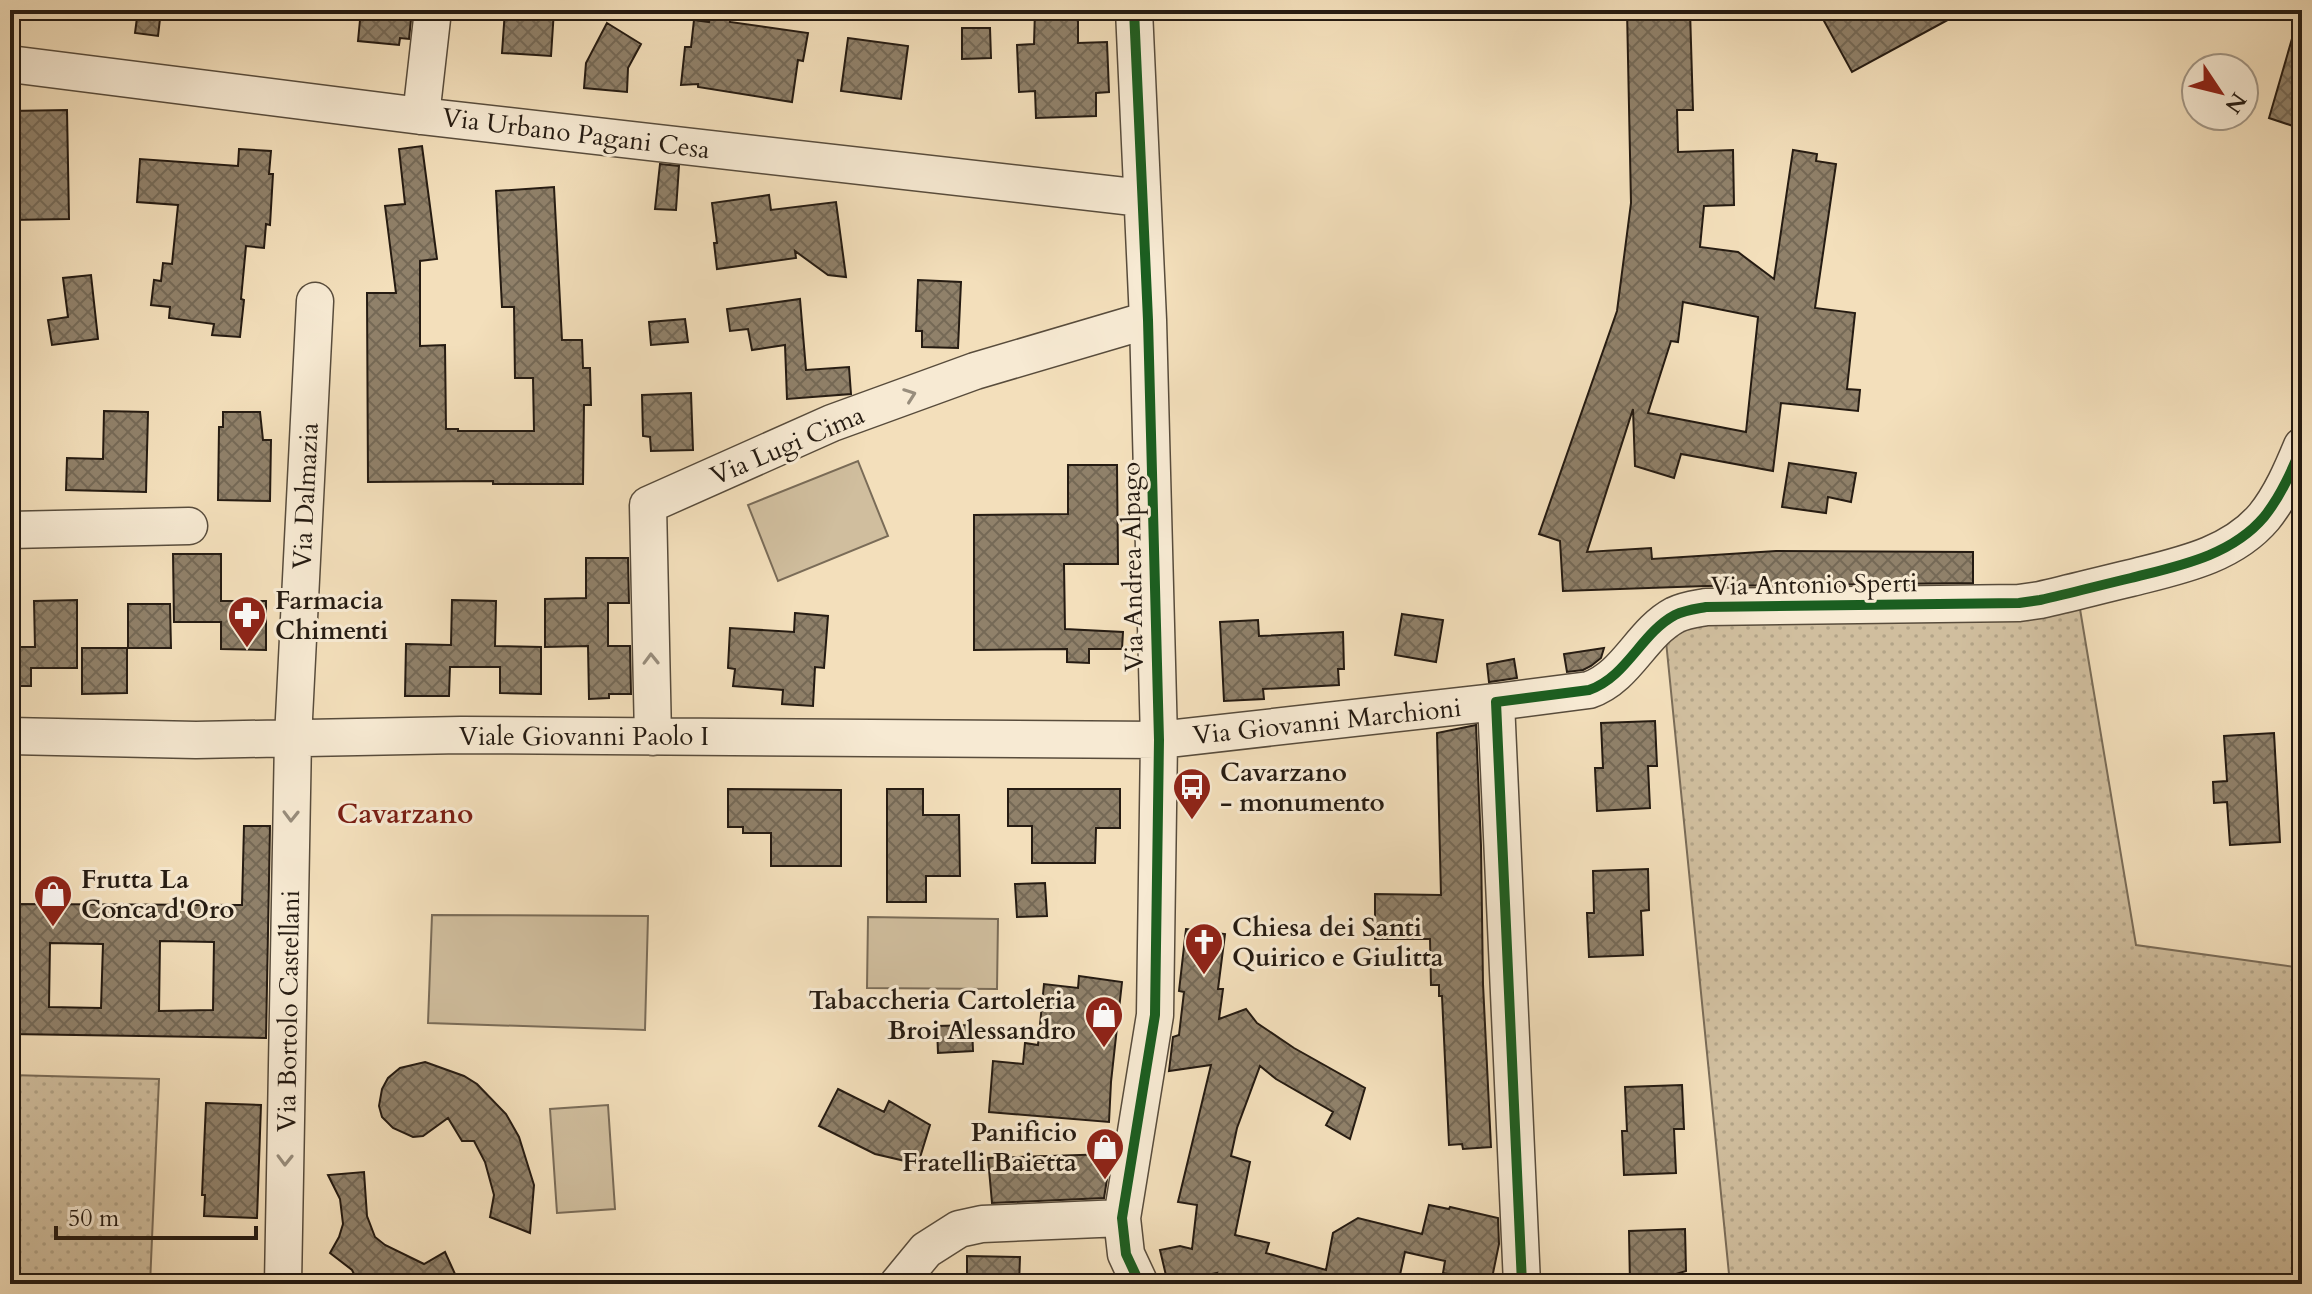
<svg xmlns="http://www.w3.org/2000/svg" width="2312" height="1294" font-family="Cardo,serif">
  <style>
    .grass { fill: url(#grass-dots); stroke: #7a6c58; stroke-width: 2 }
    .pitch { fill: #d0be9e; stroke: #7a6c58; stroke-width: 2 }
    .building { fill: url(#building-cross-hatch); stroke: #251b12; stroke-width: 2; fill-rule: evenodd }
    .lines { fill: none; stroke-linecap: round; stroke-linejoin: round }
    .minor-casing { stroke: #584c3c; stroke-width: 39 }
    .minor { stroke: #f7ead3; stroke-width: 36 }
    .cycleway-casing { stroke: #f7ead3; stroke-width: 15 }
    .cycleway { stroke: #1b5e20; stroke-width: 10 }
    .oneway { stroke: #988d7c }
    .labels { text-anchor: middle; stroke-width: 6; stroke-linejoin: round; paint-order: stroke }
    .street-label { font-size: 26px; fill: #251b12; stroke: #f7ead3 }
    .poi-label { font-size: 26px; font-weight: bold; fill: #251b12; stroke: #f7ead3; text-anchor: start }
    .neighbourhood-label { font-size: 28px; font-weight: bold; fill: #7a1f14; stroke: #f7ead3 }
  </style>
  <defs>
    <pattern id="grass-dots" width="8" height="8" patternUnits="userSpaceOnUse" patternTransform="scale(2)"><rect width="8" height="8" fill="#d0be9e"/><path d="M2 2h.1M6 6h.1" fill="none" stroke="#b2a387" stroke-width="1.8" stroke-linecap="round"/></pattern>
    <pattern id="building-cross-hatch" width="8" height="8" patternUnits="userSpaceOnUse" patternTransform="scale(2)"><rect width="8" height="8" fill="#90816a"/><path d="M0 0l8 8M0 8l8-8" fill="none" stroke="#756956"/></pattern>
  </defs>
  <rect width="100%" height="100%" fill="#f3dfbb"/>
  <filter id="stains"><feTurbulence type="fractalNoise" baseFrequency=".0025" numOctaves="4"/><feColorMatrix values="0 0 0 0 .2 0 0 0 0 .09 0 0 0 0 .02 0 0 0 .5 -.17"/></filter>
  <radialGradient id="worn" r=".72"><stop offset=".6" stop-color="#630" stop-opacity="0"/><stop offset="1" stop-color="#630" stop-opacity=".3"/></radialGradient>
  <path class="grass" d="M2078 597 2136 945 2302 968V1284H1730L1666 641 1691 618Z
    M10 1075 159 1079 150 1284H10Z"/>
  <path class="pitch" d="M858 461 888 536 778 581 748 505Z
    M432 915 648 916 645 1030 428 1023Z
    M868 917 998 919 997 989 867 988Z
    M608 1105 615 1209 557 1213 550 1109Z"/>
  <path class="building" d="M138 10H161L158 36 135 33Z
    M361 10H412L409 39 400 38 399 45 358 41Z
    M505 10H554L551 56 502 53Z
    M710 10H731L730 22 808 33 803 61 798 60 792 102 698 87V84L681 85 685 47H691L694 20 709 22Z
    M1035 10H1078V43L1107 42 1109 92 1096 93V116L1036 118 1035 91 1019 92 1017 45 1034 44Z
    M1627 10H1690L1693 110H1677L1678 152 1733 150 1734 205 1704 206 1700 247 1738 252 1774 279 1793 150 1817 154 1816 161 1836 164 1815 308 1855 313 1847 389 1860 390 1858 411 1781 403 1773 471 1681 454 1674 478 1635 466 1633 409 1587 552 1651 548 1652 559 1776 551 1973 552V583L1706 586 1563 591 1560 541 1539 534 1617 311 1631 203ZM1683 302 1758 317 1746 432 1648 413 1671 341 1678 342Z
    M1818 10H1966L1852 72Z
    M607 23 641 44 628 68 627 92 584 88 586 63Z
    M2296 25 2302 26V129L2269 118Z
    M962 28H990L991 58 962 59Z
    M848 38 908 46 901 99 841 91Z
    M67 110 69 219 10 220V111Z
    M422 146 437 259 420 261V346L445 345 446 429H458V431H534L533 378H515L514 307H502L496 191 554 187 562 340H582L583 368H590L591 405H584L583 484H493V481L368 482 367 293H396L385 206 405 204 399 149Z
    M239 149 271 151 269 174H273L270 225 266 224 264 248 246 246 241 299 244 300 240 337 212 335 214 324 169 318 170 307 151 305 154 280 161 281 163 263 172 264 178 205 137 202 140 159 238 166Z
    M660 164 679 166 676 210 655 209Z
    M769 195 771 210 836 202 846 277 828 275 795 251 796 258 717 269 714 243H717L712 203Z
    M91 275 98 339 52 345 48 320 68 317 63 278Z
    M918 280 961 282 958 348 922 347V331H916Z
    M800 299 806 370 849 367 851 394 787 399 785 345 752 350 748 329 730 331 727 309Z
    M685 319 688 342 651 345 649 322Z
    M691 393 693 450 651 451 650 437 643 436 642 395Z
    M104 411 148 412 146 492 66 490 67 458 103 459Z
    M223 412H260L263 440H271L270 501 218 500 219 427H223Z
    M1789 463 1856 473 1851 502 1828 497 1826 513 1782 507Z
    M1068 465H1117L1118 564H1064L1065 629 1123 632 1122 649H1089V663L1067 662V649L974 650V515L1068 514Z
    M173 554H221V601H266V650L221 649V622H174Z
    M586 558H628L629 603H608V646H630L631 694H609V698L589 699 588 646 545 647V599L586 598Z
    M77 600V668H31V686H10V647H35L34 601Z
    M452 600 496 601 495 646 541 647V694L500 693V667H450L449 696H405L406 644 451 645Z
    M128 604H170L171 648H128Z
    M795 613 828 616 824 668 815 667 813 706 782 704 783 690 733 686 735 669 728 668 730 628 794 632Z
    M1402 614 1443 620 1436 662 1395 655Z
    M1258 620 1259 636 1343 632 1344 669H1338L1339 685 1263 689 1264 699 1224 701 1220 622Z
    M82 648H127V693L82 694Z
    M1604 648 1601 658 1591 666 1583 670 1567 672 1564 654Z
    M1514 659 1517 678 1489 682 1487 664Z
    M1655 721 1657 766H1648L1650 808 1597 811 1595 768H1603L1601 723Z
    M1476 725 1481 846 1483 984 1491 1147 1463 1149 1462 1144 1449 1145 1442 996H1439V985H1431L1430 939H1375V894L1441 895 1437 733Z
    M2274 733 2280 842 2230 845 2227 802 2214 803 2213 782 2227 781 2224 736Z
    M728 789 841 790V866H771V833H743V827H728Z
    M887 789H923V815H959L960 876H926V902H887Z
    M1008 789H1120V828H1096L1095 863H1032V826H1008Z
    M244 826H270L266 1038 10 1034V904L242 905ZM160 941 214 942 213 1010 159 1011ZM50 943 103 944 101 1008 49 1007Z
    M1648 869 1649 910 1641 911 1643 955 1589 957 1587 913H1594L1593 871Z
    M1045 883 1047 916 1017 917 1015 884Z
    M1186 929 1225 934 1218 989H1223L1219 1019 1246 1009 1257 1023 1294 1048 1365 1088 1350 1139 1326 1125 1333 1112 1276 1079 1260 1066 1237 1128 1231 1156 1250 1162 1235 1235 1269 1243 1266 1253 1326 1270 1333 1233 1358 1218 1422 1234 1429 1205 1449 1209 1450 1207 1498 1218 1499 1244 1491 1283 1443 1273 1445 1261 1405 1252 1398 1284H1213L1217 1273 1168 1284 1160 1250 1180 1246 1192 1249 1197 1205 1178 1202 1211 1065 1169 1071 1173 1037 1179 1035 1184 992 1179 991Z
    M1079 976 1122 982 1111 1082 1109 1122 989 1112 993 1061 1023 1064 1025 1043 1038 1045 1044 984 1078 988Z
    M972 1025 973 1051 938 1053 937 1026Z
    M425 1062 464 1076 477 1084 506 1114 519 1137 534 1185 530 1233 490 1217 494 1195 485 1162 474 1141H462L448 1118 423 1136 413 1137 393 1128 382 1117 379 1106 382 1089 388 1078 400 1068Z
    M1682 1085 1684 1129H1674L1676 1173 1624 1175 1622 1131H1627L1625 1087Z
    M838 1089 884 1112 889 1101 930 1125 918 1164 875 1154 819 1126Z
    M206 1103 261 1105 257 1218 204 1216 205 1195H202Z
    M1111 1154 1104 1198 992 1203 988 1158Z
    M364 1172 367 1216 375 1237 385 1245 424 1264 445 1252 455 1274 450 1279 458 1284H359L352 1270 330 1253 339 1237 343 1224 340 1199 328 1175Z
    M1685 1229 1686 1271 1676 1274V1284H1630L1629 1231Z
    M967 1256 1020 1257 1019 1284H967Z"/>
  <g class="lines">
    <g class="minor-casing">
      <path id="minor" d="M1134 10 1148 320 1159 740 1155 1015 1122 1218 1126 1254 1140 1284
        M10 64 421 116 1142 198
        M421 116 433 10
        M10 530 189 526
        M10 736 196 740 461 735 1159 740 1496 702
        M653 737 648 505 832 423 975 371 1148 320
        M283 1284 293 738 315 301
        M898 1284 926 1250 959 1229 982 1224 1122 1218
        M1522 1284 1496 702 1589 690C1627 677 1641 633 1675 615 1685 610 1695 609 1706 607L2019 603 2040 600C2071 593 2101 585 2131 578 2178 566 2231 556 2264 517 2281 496 2292 470 2302 446"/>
    </g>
    <use href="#minor" class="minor"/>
    <g class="cycleway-casing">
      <path id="cycleway" d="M1134 10 1148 320 1159 740 1155 1015 1122 1218 1126 1254 1140 1284
        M1522 1284 1496 702 1589 690C1627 677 1641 633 1675 615 1685 610 1695 609 1706 607L2019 603 2040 600C2071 593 2101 585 2131 578 2178 566 2231 556 2264 517 2281 496 2292 470 2302 446"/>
    </g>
    <use href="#cycleway" class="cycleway"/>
  </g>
  <defs><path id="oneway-chevron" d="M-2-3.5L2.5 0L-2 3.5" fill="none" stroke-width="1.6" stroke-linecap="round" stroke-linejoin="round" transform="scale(2)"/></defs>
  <g class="oneway">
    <use href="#oneway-chevron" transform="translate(910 395) rotate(-20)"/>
    <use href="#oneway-chevron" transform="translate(651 659) rotate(-91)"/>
    <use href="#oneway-chevron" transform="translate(291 816) rotate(91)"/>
    <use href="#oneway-chevron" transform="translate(285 1160) rotate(91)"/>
  </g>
  <defs>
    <g id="pharmacy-pin" transform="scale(2)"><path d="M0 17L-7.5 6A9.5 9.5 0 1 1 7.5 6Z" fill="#8f2418" stroke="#f7ead3"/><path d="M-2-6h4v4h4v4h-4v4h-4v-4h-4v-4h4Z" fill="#fff"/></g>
    <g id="bus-pin" transform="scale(2)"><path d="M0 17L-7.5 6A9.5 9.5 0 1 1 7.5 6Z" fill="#8f2418" stroke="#f7ead3"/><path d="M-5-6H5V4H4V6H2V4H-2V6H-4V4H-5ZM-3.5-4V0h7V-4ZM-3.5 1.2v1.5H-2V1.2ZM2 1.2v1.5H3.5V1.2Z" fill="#fff"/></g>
    <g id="shop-pin" transform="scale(2)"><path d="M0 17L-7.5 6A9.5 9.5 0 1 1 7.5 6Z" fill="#8f2418" stroke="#f7ead3"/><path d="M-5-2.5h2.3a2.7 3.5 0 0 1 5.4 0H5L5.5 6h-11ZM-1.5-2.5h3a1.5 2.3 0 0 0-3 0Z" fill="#fff"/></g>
    <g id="church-pin" transform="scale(2)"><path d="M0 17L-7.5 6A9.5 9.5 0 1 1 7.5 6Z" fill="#8f2418" stroke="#f7ead3"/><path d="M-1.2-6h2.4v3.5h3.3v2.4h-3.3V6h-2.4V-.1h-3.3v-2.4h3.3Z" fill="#fff"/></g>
  </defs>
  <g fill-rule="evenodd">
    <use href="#pharmacy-pin" x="247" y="615"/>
    <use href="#bus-pin" x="1192" y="787"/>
    <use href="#shop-pin" x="53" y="894"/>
    <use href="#church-pin" x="1204" y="942"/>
    <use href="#shop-pin" x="1104" y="1015"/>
    <use href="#shop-pin" x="1105" y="1147"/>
  </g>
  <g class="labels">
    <g class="street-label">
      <text transform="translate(576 133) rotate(7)" y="9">Via Urbano Pagani Cesa</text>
      <text transform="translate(787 445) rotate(-23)" y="9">Via Lugi Cima</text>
      <text transform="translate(305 496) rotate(-87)" y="9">Via Dalmazia</text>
      <text transform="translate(1132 567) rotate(-91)" y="9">Via Andrea Alpago</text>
      <text transform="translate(1814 584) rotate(-1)" y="9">Via Antonio Sperti</text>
      <text transform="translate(1327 721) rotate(-6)" y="9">Via Giovanni Marchioni</text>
      <text x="584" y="745">Viale Giovanni Paolo I</text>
      <text transform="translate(288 1011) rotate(-89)" y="9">Via Bortolo Castellani</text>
    </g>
    <g class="poi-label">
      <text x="275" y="609">Farmacia<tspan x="275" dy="30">Chimenti</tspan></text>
      <text x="1220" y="781">Cavarzano<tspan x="1220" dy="30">- monumento</tspan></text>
      <text x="81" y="888">Frutta La<tspan x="81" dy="30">Conca d'Oro</tspan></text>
      <text x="1232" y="936">Chiesa dei Santi<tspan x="1232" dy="30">Quirico e Giulitta</tspan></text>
      <text x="1076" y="1009" text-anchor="end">Tabaccheria Cartoleria<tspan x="1076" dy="30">Broi Alessandro</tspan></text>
      <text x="1077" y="1141" text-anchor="end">Panificio<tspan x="1077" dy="30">Fratelli Baietta</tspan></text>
    </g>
    <g class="neighbourhood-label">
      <text x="405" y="823">Cavarzano</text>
    </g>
  </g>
  <rect width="2312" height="1294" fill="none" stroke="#f3dfbb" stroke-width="40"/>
  <rect x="12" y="12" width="2288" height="1270" fill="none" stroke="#251b12" stroke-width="4"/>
  <rect x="20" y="20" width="2272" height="1254" fill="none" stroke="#251b12" stroke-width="2"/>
  <g transform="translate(2220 92) rotate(125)"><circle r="38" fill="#f7ead3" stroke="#a39786" stroke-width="2"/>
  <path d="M0-6L14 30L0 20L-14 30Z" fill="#8f2418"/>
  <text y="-12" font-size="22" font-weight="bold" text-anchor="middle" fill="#251b12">N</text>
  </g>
  <path d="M56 1226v12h200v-12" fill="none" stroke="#251b12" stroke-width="4"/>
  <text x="68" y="1226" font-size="24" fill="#251b12" stroke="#f7ead3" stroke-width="6" paint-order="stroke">50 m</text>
  <rect width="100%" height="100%" filter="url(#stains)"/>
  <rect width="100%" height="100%" fill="url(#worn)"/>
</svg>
